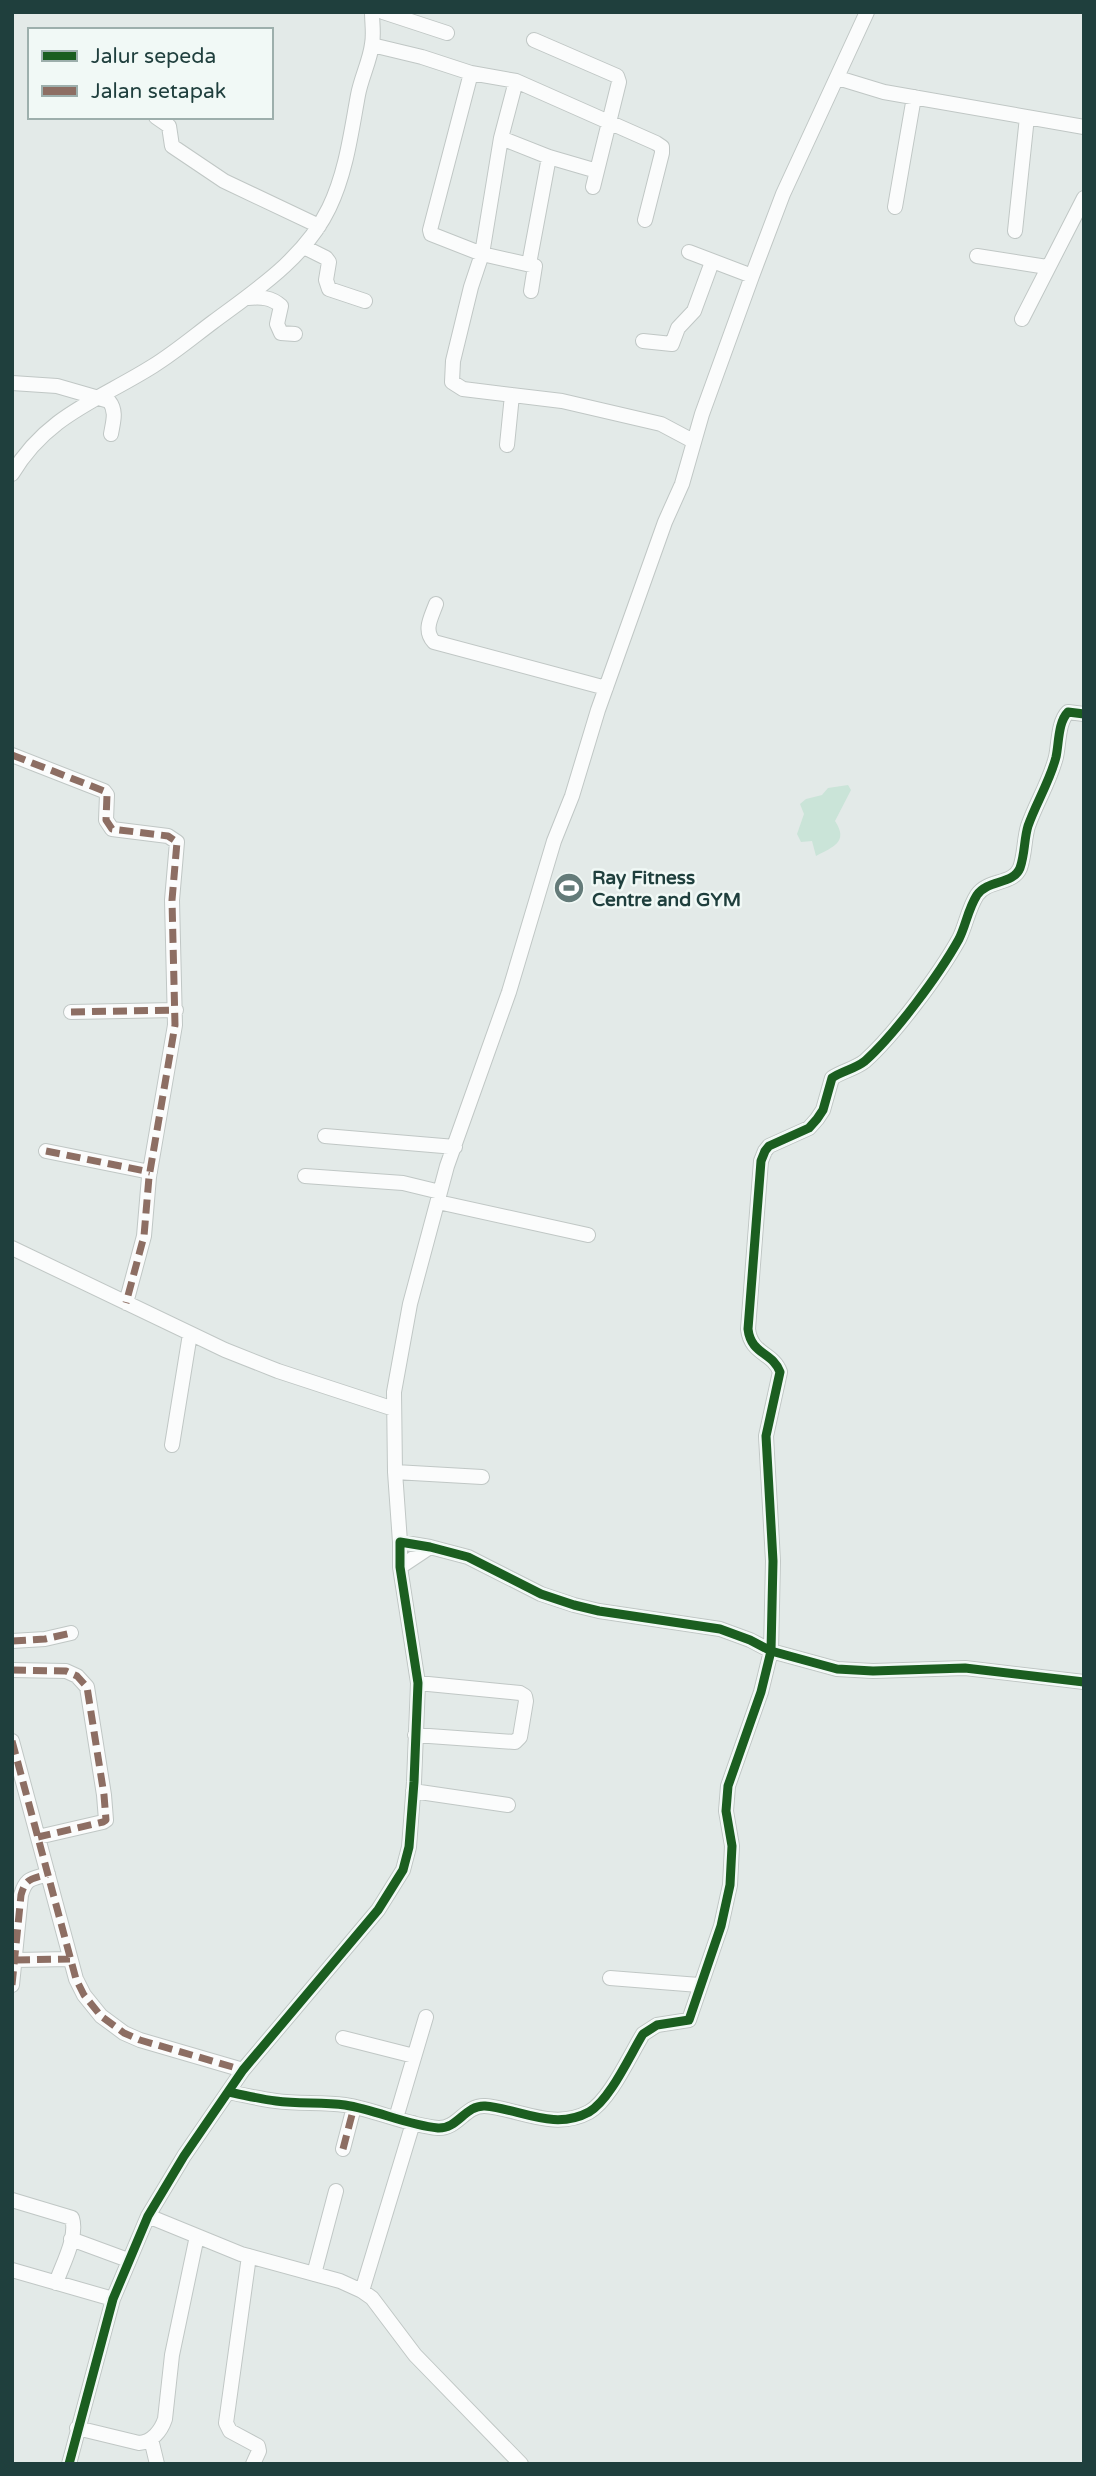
<svg xmlns="http://www.w3.org/2000/svg" width="1096" height="2476" font-family="'Varela Round',sans-serif">
  <style>
    .green { fill: #cae4d8 }
    .lines { fill: none; stroke-linecap: round; stroke-linejoin: round }
    .minor-casing { stroke: #c0c7c5; stroke-width: 16 }
    .minor { stroke: #fbfcfc; stroke-width: 14 }
    .quiet { stroke: #8d6e63; stroke-width: 7; stroke-dasharray: 14 7; stroke-linecap: butt }
    .cycleway-casing { stroke: #f1f9f6; stroke-width: 13 }
    .cycleway { stroke: #1b5e20; stroke-width: 9 }
    .labels { text-anchor: middle; stroke-width: 5; stroke-linejoin: round; paint-order: stroke }
    .poi-label { font-size: 19px; font-weight: bold; fill: #1f3f3d; stroke: #f1f9f6; text-anchor: start }
  </style>
  <rect width="100%" height="100%" fill="#e3eae8"/>
  <path class="green" d="M848 785 851 790 835 821C849 842 833 847 816 856L812 841 801 842 797 834 804 814 800 804 806 799 822 795 828 788Z"/>
  <g class="lines">
    <g class="minor-casing">
      <path id="minor" d="M383 12 447 33
        M534 40 617 76 619 82 593 187
        M372 45 422 57 471 73 516 81 656 143 662 147V153L645 220
        M471 73 430 230 431 234 482 254 535 266 531 291
        M838 78 884 92 1084 127
        M516 81 501 138 482 254 471 287 453 361 452 382 463 389 562 401 661 424 693 441
        M156 117 169 126 172 146 224 181 319 226
        M501 138 549 157 597 171
        M895 207 914 97
        M1015 231 1027 117
        M304 247 326 258 329 262 326 280 329 289 365 301
        M689 252 752 276
        M977 256 1047 267
        M529 264 549 157
        M248 298C261 297 271 297 281 306L277 324 281 333 295 334
        M1022 319 1084 198
        M643 341 672 344 678 328 694 311 712 262
        M12 383 57 386 109 401C117 411 113 422 111 434
        M507 445 512 395
        M12 474C47 415 99 400 153 366 174 353 193 337 213 322 256 290 305 258 329 208 346 173 351 133 358 95 361 78 370 61 372 44 374 34 372 23 372 12
        M436 604C431 618 423 630 434 642L606 688
        M12 755 104 791 107 795 106 820 112 829 168 836 177 842 172 900 175 1025 149 1177 144 1236 126 1303
        M71 1012 176 1010
        M325 1136 455 1147
        M46 1151 150 1172
        M305 1176 403 1183 440 1192
        M438 1202 588 1235
        M12 1248 225 1350 278 1371 394 1409
        M172 1445 190 1334
        M395 1472 482 1477
        M400 1542 395 1472 394 1392 410 1304 447 1166 509 992 554 841 572 796 598 710 665 522 682 484 702 414 752 276 783 194 867 12
        M400 1567 430 1547
        M12 1641 45 1639 71 1633
        M12 1670 66 1671 77 1676 87 1687 104 1795 106 1820 103 1822 38 1837
        M415 1735 515 1742 520 1737 526 1701 525 1696 520 1693 418 1683
        M12 1741 76 1979 84 1995 101 2016 124 2033 140 2040 243 2070
        M413 1791 508 1805
        M16 1960 70 1959
        M610 1978 699 1985
        M12 1985 21 1895C26 1877 32 1879 48 1874
        M343 2038 414 2056
        M228 2092C244 2095 260 2099 276 2101 299 2104 322 2102 345 2105 377 2110 406 2125 438 2128 458 2129 465 2105 485 2106 520 2109 554 2131 589 2112 610 2100 630 2055 643 2034L657 2025 689 2020 721 1926 730 1885 732 1846 726 1811 728 1786 761 1692 771 1651 773 1561 766 1436 780 1372C773 1352 751 1355 748 1329L761 1161 765 1151 769 1146 809 1128 817 1119 823 1110 832 1078C842 1071 855 1069 865 1061 895 1034 939 975 959 939 966 925 968 909 977 895 988 879 1013 885 1020 868 1025 854 1024 839 1028 826 1036 803 1050 781 1056 757 1059 743 1058 722 1068 712L1084 714
        M396 2118 426 2017
        M343 2149 354 2107
        M12 2200 72 2218C78 2237 62 2265 56 2283
        M148 2216 241 2254 340 2281 362 2291 372 2298 415 2355 521 2464
        M71 2239 128 2260
        M249 2256 226 2423 230 2431 258 2446 259 2451 253 2464
        M12 2270 113 2299
        M314 2274 336 2191
        M362 2291 413 2123
        M77 2428 139 2443C152 2442 161 2431 165 2419L172 2355 197 2236
        M151 2439 157 2464
        M69 2464 113 2299 148 2216 184 2156 243 2070 378 1910 403 1870 409 1847 414 1782 418 1683 400 1567V1542L430 1547 468 1557 541 1594 574 1605 599 1611 720 1629 750 1640 771 1651 837 1669 873 1671 965 1668 1084 1682"/>
    </g>
    <use href="#minor" class="minor"/>
    <path class="quiet" d="M12 755 104 791 107 795 106 820 112 829 168 836 177 842 172 900 175 1025 149 1177 144 1236 126 1303
      M71 1012 176 1010
      M46 1151 150 1172
      M12 1641 45 1639 71 1633
      M12 1670 66 1671 77 1676 87 1687 104 1795 106 1820 103 1822 38 1837
      M12 1741 76 1979 84 1995 101 2016 124 2033 140 2040 243 2070
      M16 1960 70 1959
      M12 1985 21 1895C26 1877 32 1879 48 1874
      M343 2149 354 2107"/>
    <g class="cycleway-casing">
      <path id="cycleway" d="M228 2092C244 2095 260 2099 276 2101 299 2104 322 2102 345 2105 377 2110 406 2125 438 2128 458 2129 465 2105 485 2106 520 2109 554 2131 589 2112 610 2100 630 2055 643 2034L657 2025 689 2020 721 1926 730 1885 732 1846 726 1811 728 1786 761 1692 771 1651 773 1561 766 1436 780 1372C773 1352 751 1355 748 1329L761 1161 765 1151 769 1146 809 1128 817 1119 823 1110 832 1078C842 1071 855 1069 865 1061 895 1034 939 975 959 939 966 925 968 909 977 895 988 879 1013 885 1020 868 1025 854 1024 839 1028 826 1036 803 1050 781 1056 757 1059 743 1058 722 1068 712L1084 714
        M69 2464 113 2299 148 2216 184 2156 243 2070 378 1910 403 1870 409 1847 414 1782 418 1683 400 1567V1542L430 1547 468 1557 541 1594 574 1605 599 1611 720 1629 750 1640 771 1651 837 1669 873 1671 965 1668 1084 1682"/>
    </g>
    <use href="#cycleway" class="cycleway"/>
  </g>
  <defs>
    <g id="stadium-disc" transform="scale(1.575)"><circle r="9.5" fill="#647b79" stroke="#f1f9f6"/><path d="M0-5a6.5 5 0 1 0 0 10a6.5 5 0 1 0 0-10ZM-3.5-1.8h7v3.6h-7Z" fill="#fff"/></g>
  </defs>
  <g fill-rule="evenodd">
    <use href="#stadium-disc" x="569" y="888"/>
  </g>
  <g class="labels">
    <g class="poi-label">
      <text x="592" y="884">Ray Fitness<tspan x="592" dy="22">Centre and GYM</tspan></text>
    </g>
  </g>
  <rect width="1096" height="2476" fill="none" stroke="#1f3f3d" stroke-width="28"/>
  <rect x="28" y="28" width="245" height="91" fill="#f1f9f6" stroke="#9dafac" stroke-width="2"/>
  <rect x="42" y="51" width="35" height="10" fill="#1b5e20" stroke="#9dafac" stroke-width="2"/>
  <text x="91" y="63" font-size="21" fill="#1f3f3d">Jalur sepeda</text>
  <rect x="42" y="86" width="35" height="10" fill="#8d6e63" stroke="#9dafac" stroke-width="2"/>
  <text x="91" y="98" font-size="21" fill="#1f3f3d">Jalan setapak</text>
</svg>
